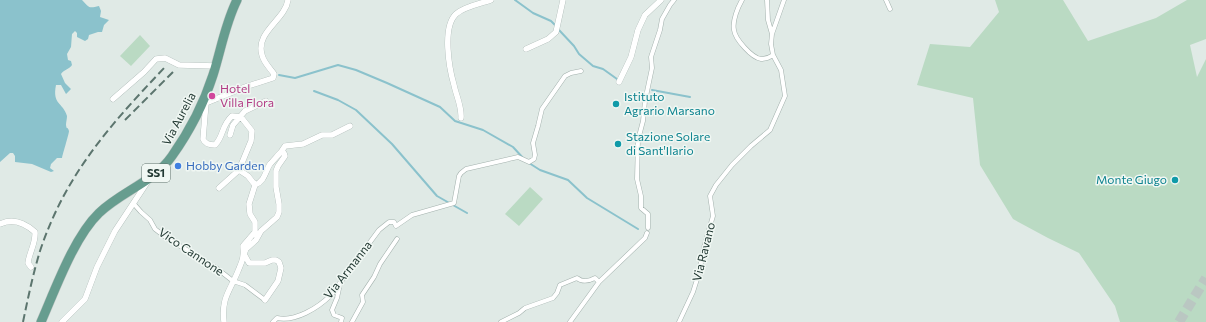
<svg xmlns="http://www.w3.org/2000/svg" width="1206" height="322" font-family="Commissioner,sans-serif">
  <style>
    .green { fill: #badac3 }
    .water { fill: #8bc2cc }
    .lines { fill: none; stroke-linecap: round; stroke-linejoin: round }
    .stream { stroke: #8bc2cc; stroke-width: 2 }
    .motorway-tunnel { stroke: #bac7c2; stroke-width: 10; stroke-dasharray: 10 5; stroke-linecap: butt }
    .pedestrian-casing { stroke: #a3b1ad; stroke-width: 5 }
    .minor-casing { stroke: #a3b1ad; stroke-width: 6 }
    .primary-casing { stroke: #bdc4c2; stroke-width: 10 }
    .pedestrian { stroke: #fff; stroke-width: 4 }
    .minor { stroke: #fff; stroke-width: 5.5 }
    .primary { stroke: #679d8f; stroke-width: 9 }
    .rail { stroke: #5c756e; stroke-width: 2; stroke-dasharray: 8 4; stroke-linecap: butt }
    .hotel-dot { fill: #d1479c; stroke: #f0f7f3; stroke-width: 1.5 }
    .culture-dot { fill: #0f9aa8; stroke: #f0f7f3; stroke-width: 1.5 }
    .shop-dot { fill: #3f7fe0; stroke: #f0f7f3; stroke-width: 1.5 }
    .labels { text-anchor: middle; stroke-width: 3; stroke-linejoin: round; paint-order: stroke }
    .shield { fill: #f0f7f3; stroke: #60726d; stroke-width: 1 }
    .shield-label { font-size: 11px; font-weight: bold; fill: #223933 }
    .hotel-label { font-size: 12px; fill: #b23c85; stroke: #f0f7f3; text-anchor: start }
    .culture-label { font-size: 12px; fill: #0d838f; stroke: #f0f7f3; text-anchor: start }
    .street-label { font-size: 12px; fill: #223933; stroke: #f0f7f3 }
    .shop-label { font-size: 12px; fill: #366cbe; stroke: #f0f7f3; text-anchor: start }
  </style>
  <rect width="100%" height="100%" fill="#e0eae6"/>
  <path class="green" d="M995 0H1063L1088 41 1156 18 1187 0H1206V39L1190 45 1197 77 1206 59V322H1120L1115 306 1079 253 1048 238 1013 219 980 165 973 98 917 85 930 44 970 47 999 12Z
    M140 35 150 46 131 66 120 56Z
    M530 187 543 199 519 226 505 214Z"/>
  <path class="water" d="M0 0H82C89 7 88 9 99 6L101 11 100 17 109 20 104 25 102 32H98L89 35 88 39 85 41 77 37V33L75 31 72 34 71 47 67 54 68 60 71 61 72 65C70 69 63 70 61 74L65 83 71 89 66 94 61 85H56C52 105 63 102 67 116 67 119 66 122 66 125 67 131 67 125 69 131 69 134 63 153 62 158H57L51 164 50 168 54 171 51 172 32 164 15 162V156L13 153H10L0 162Z"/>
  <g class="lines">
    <path class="stream" d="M515 0 533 13 551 21 556 26
      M559 30 574 46 579 54 593 66 603 69 617 79
      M279 75 295 78 338 65 356 70 387 83 440 107 455 121 483 130 513 147 524 159
      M652 90 690 97
      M314 91 338 100 356 110 392 144 437 196 467 213
      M529 163 540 170 568 180 587 198 638 229"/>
    <path class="motorway-tunnel" d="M1179 322 1206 278"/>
    <g class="pedestrian-casing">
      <path id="pedestrian" d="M742 0C738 7 732 21 734 30 735 39 752 58 761 59 765 59 769 58 773 55
        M767 0 768 20 772 34
        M886 0 890 9
        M134 204 141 212 150 220 155 229 168 239 194 254 203 262 215 267 233 281 245 285 265 300
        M648 228V214L641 208V196L637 179 638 140 643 121 645 101 652 68 651 57 660 30 662 19 670 5 674 0
        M340 284 337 298 332 310 334 315 342 318 341 322
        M273 322 277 318C295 322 318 308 331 295L379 230 389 222H394L396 226 412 215 454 203 459 176 461 173 466 169 518 157 529 162 534 159 535 155 533 143 538 126 542 109 565 76 571 73 581 71
        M352 322 363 302 362 295 374 277 380 264 397 239
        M501 322 519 313 525 308 553 298 557 293 560 285 577 278C583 283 589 281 595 278L599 282
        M570 322 599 282 645 238 647 233
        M679 322 693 292 699 273 704 247 713 216 710 196 716 185 732 165 751 146 770 130 785 96 781 70 773 55 771 44 772 34 784 0"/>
    </g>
    <g class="minor-casing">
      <path id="minor" d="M526 49 548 39 556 32 563 0
        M619 82 631 57 638 30 645 15 661 0
        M113 99 144 72 156 59 165 58 179 65 216 66
        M204 101 206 103 203 139C205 144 210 145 215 145 224 136 221 126 232 116L241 117 252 131 251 141 239 170 248 176 255 185
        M206 103 245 87 273 78 274 74C270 68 264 63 262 55 255 32 285 20 288 0
        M461 118C462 107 456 95 454 85 449 68 442 27 456 14 465 6 480 4 491 0
        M230 135 233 125 245 111 266 101
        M281 152 285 146 303 144 322 135H332L350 126
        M219 188 239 170
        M0 224C13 218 25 223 35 232 36 243 29 253 28 263L31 267
        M62 322 85 299 97 267 115 231 148 181
        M224 322C221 298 230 291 238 271 240 266 243 260 243 256 244 252 243 250 243 246L255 232V222L250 214 249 204 255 185C265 181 265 172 270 164 273 161 278 155 281 152L284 153 285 156 278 166 276 171V187L279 204V212L277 217 261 231 256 240 246 249 244 254 249 263H265L272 260H276L279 262 281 268 278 281 265 300"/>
    </g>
    <g class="primary-casing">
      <path id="primary" d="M41 322C55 290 74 237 99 213 122 191 154 182 172 156 189 132 204 103 213 75 221 50 225 24 237 0"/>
    </g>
    <use href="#pedestrian" class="pedestrian"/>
    <use href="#minor" class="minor"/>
    <use href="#primary" class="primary"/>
    <path class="rail" d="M125 120 173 72
      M23 322C28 298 33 274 40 251 66 173 111 124 166 66"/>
  </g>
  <circle class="hotel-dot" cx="212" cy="96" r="4"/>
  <g class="culture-dot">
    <circle cx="616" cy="104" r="4"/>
    <circle cx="618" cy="144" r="4"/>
    <circle cx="1175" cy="180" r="4"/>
  </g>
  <circle class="shop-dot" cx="178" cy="166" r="4"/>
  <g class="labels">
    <rect class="shield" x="142" y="164" width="28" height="18" rx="3"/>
    <g class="shield-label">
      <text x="156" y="177">SS1</text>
    </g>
    <g class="hotel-label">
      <text x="220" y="93">Hotel<tspan x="220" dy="14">Villa Flora</tspan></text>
    </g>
    <g class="culture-label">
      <text x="624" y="101">Istituto<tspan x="624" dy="14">Agrario Marsano</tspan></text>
      <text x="626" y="141">Stazione Solare<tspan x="626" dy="14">di Sant'Ilario</tspan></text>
      <text x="1167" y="184" text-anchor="end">Monte Giugo</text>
    </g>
    <g class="street-label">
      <text transform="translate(179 119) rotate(-62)" y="4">Via Aurelia</text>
      <text transform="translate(191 252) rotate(34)" y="4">Vico Cannone</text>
      <text transform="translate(704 252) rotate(-76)" y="4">Via Ravano</text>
      <text transform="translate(348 270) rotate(-52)" y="4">Via Armanna</text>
    </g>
    <g class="shop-label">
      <text x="186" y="170">Hobby Garden</text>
    </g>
  </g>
</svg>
